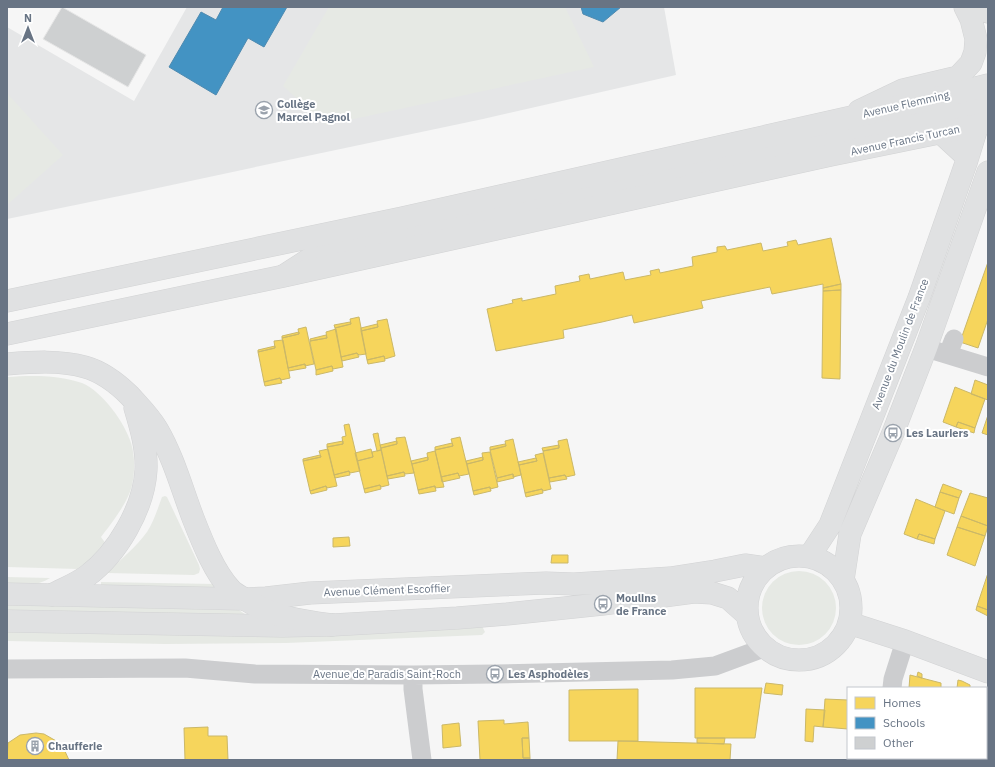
<svg xmlns="http://www.w3.org/2000/svg" width="995" height="767" font-family="'IBM Plex Sans',sans-serif">
  <style>
    .built { fill: #e5e6e7 }
    .green { fill: #e6e9e4 }
    .homes { fill: #f6d55c; stroke: #cbb868 }
    .schools { fill: #4393c3; stroke: #4e8ab0 }
    .building { fill: #ced0d1; stroke: #e6e6e6 }
    .lines { fill: none; stroke-linecap: round; stroke-linejoin: round }
    .secondary-casing { stroke: #d2d3d4; stroke-width: 23 }
    .primary-casing { stroke: #d2d3d4; stroke-width: 23 }
    .minor { stroke: #cccdcf; stroke-width: 19 }
    .secondary { stroke: #e0e1e2; stroke-width: 22 }
    .primary { stroke: #e0e1e2; stroke-width: 22 }
    .labels { text-anchor: middle; stroke-width: 4; stroke-linejoin: round; paint-order: stroke }
    .poi-label { font-size: 11px; font-weight: bold; fill: #687484; stroke: #fff; text-anchor: start }
    .street-label { font-size: 11px; fill: #687484; stroke: #fff }
  </style>
  <rect width="100%" height="100%" fill="#f6f6f6"/>
  <path class="built" d="M187 7H664L676 75 483 119 293 159 139 192 7 219V27L134 101Z"/>
  <path class="green" d="M329 7H565L594 67 326 125 283 86Z
    M7 93 63 155 7 205Z
    M7 377C31 375 59 375 82 383 102 391 125 423 131 443 135 456 135 472 132 485 129 501 111 524 101 537L106 544 97 555 78 569 7 567Z
    M165 496 167 497 199 565 200 569 199 573 194 575 107 573C120 560 136 547 147 532 154 521 158 508 162 497Z
    M762 608a37 37 0 1 1 74 0a37 37 0 1 1-74 0Z
    M7 577 50 578C37 586 22 586 7 586Z
    M101 582 215 584V589L101 587Z
    M7 605 239 610 246 615 7 611Z
    M482 626 485 632 482 635 286 643 165 644 7 641V632L166 635Z"/>
  <path class="homes" d="M831 238 841 284 823 288V284L772 294 770 287 701 301 703 308 634 323 632 315 602 322 563 330 564 338 496 351 487 309 513 303 512 300 522 298V301L556 294 555 286 580 281 579 276 589 274 590 279 623 272 625 280 651 275 650 271 659 269 660 273 693 266 692 257 717 252V247L725 246 727 250 761 243 763 251 788 246 787 242 796 240 798 245Z
    M988 262V319L978 348 960 342Z
    M841 284V290L823 291V288Z
    M841 290 840 379 822 378 823 291Z
    M359 317 366 354 359 355 357 353 341 357 335 328 351 324 350 319Z
    M387 319 395 356 385 359 384 356 367 360 361 331 378 327 377 321Z
    M350 322 351 324 335 328 334 325Z
    M377 324 378 327 361 331V328Z
    M306 327 314 364 305 366V364L288 368 282 338 299 334 298 329Z
    M336 329 343 367 333 369 332 366 316 370 310 343V341L327 338 326 332Z
    M299 332V334L282 338V336Z
    M326 335 327 338 310 341V339Z
    M283 340 290 378 281 380 280 378 264 382 258 352 275 348 274 341Z
    M275 346V348L258 352V350Z
    M357 353 359 357 342 361 341 357Z
    M384 356 385 361 368 364 367 360Z
    M305 364 306 368 289 371 288 368Z
    M332 366 333 371 316 375V370Z
    M280 378 282 383 265 386 264 382Z
    M975 380 988 385V400L971 394Z
    M955 387 985 399 975 428 958 422 956 427 943 422Z
    M988 415V435L982 433Z
    M958 422 975 428 974 433 956 427Z
    M349 424 360 471 350 473 349 471 334 475 327 447 343 444 342 437 346 436 344 425Z
    M378 433 381 450 377 451 373 434Z
    M405 437 414 473 405 474 404 472 387 476 381 448 397 444 396 438Z
    M460 437 469 474 459 476 458 473 441 477 435 450 453 446 451 439Z
    M513 439 521 475 513 477V474L497 478 490 450 506 446 505 441Z
    M567 439 575 475 566 477 565 475 549 478 543 451 559 448 558 441Z
    M343 441V444L327 447V444Z
    M397 441V444L381 448 380 445Z
    M452 443 453 446 435 450V447Z
    M505 444 506 446 490 450V447Z
    M559 445V448L543 451 542 448Z
    M328 449 337 486 327 488 326 486 310 491 303 461 321 457 319 451Z
    M371 449 373 457 357 461 355 453Z
    M381 450 389 485 381 487 380 485 364 489 357 461 373 457 372 452Z
    M435 451 444 487 435 488V486L418 490 412 464 428 460 427 453Z
    M490 452 498 487 490 489V487L473 491 467 464 483 460 482 453Z
    M543 453 551 489 543 491 542 489 525 493 519 465 537 461 535 455Z
    M320 455 321 457 303 461V459Z
    M428 457V460L412 464 411 461Z
    M483 457V460L467 464 466 461Z
    M536 458 537 461 519 465 518 462Z
    M349 471 350 475 335 478 334 475Z
    M404 472 405 476 388 479 387 476Z
    M458 473 460 478 442 482 441 477Z
    M513 474 514 478 497 482V478Z
    M565 475 567 479 550 482 549 478Z
    M943 484 962 491 959 498 940 492Z
    M380 485 381 489 365 493 364 489Z
    M326 486 327 490 311 494 310 491Z
    M435 486 436 491 419 494 418 490Z
    M490 487 491 491 474 495 473 491Z
    M542 489 543 493 526 497 525 493Z
    M940 492 959 498 954 514 935 507Z
    M970 493 988 498V526L961 516Z
    M916 499 945 511 935 539 919 534 917 539 904 534Z
    M961 516 988 526 985 536 957 527Z
    M957 527 985 536 975 566 947 555Z
    M919 534 935 539 934 544 917 539Z
    M349 537 350 546 333 547V538Z
    M552 555H568V563H551Z
    M988 573V610L977 606Z
    M977 606 988 610V616L976 610Z
    M918 672 922 674V678L917 676Z
    M910 675 941 683V688H909Z
    M958 680 962 681 970 685V688H957Z
    M766 683 783 685 782 695 764 693Z
    M695 688H762L755 738H695Z
    M638 689V741H569V690Z
    M825 699 848 700V729L823 727Z
    M806 709 825 710 823 727 814 726 813 742 805 741Z
    M504 720V724L528 722 529 738H522L523 758H530V760H480L478 721Z
    M459 723 461 746 443 748 442 725Z
    M208 727V736H227L228 760H185L184 728Z
    M36 733 44 734 58 742 63 747 69 760H7L8 743 20 735Z
    M986 733H988V760H981V758H986Z
    M522 738H529L530 758H523Z
    M697 738H725L724 744 697 743Z
    M618 741 731 744 730 760H617Z
    M941 758H960V760H941Z
    M962 758H981V760H963Z"/>
  <path class="schools" d="M223 7H287L264 47 248 38 216 95 169 67 201 12 216 20Z
    M581 7H621L603 22 583 14Z"/>
  <path class="building" d="M62 7 146 55 128 87 43 39Z"/>
  <g class="lines">
    <g class="secondary-casing">
      <path id="secondary" d="M984 7 988 12
        M859 111 903 90 958 77 971 63 975 52 976 39 971 19 965 7
        M941 133 967 157
        M285 275 322 251 922 123 988 107
        M747 608a52 52 0 1 1 104 0a52 52 0 1 1-104 0Z
        M809 557 830 525 919 298 966 163 983 108
        M843 580 850 534 893 433 926 348 988 172
        M7 594 244 599 266 598 310 593 546 583 574 584 670 578 715 571 745 565 766 568
        M7 621 282 626 332 625 457 618 507 614 603 604 694 592 712 593 728 598 746 614
        M849 623 905 641 988 672"/>
    </g>
    <g class="primary-casing">
      <path id="primary" d="M7 301 402 218 945 96 988 85
        M7 334 284 276 831 155 988 123
        M7 364C33 362 60 360 85 367 103 372 117 383 130 396 139 406 150 417 157 429 173 456 182 489 193 518 202 541 214 572 231 590 235 594 241 597 246 600 273 617 302 621 332 625
        M52 595C63 589 76 584 87 576 117 554 144 508 146 470 147 449 141 428 135 408"/>
    </g>
    <path class="minor" d="M926 348 988 367
      M948 354 954 339
      M7 669 185 668 255 674 413 675 495 674 672 670 715 666 764 648
      M413 675V689L422 760
      M892 688 893 679 905 641
      M882 760V758"/>
    <use href="#secondary" class="secondary"/>
    <use href="#primary" class="primary"/>
  </g>
  <defs>
    <g id="school-ring" transform="scale(0.9)"><circle r="9.5" fill="#fff" stroke="#9aa2ac" stroke-width="1.5"/><path d="M0-5L7-2L0 1L-7-2ZM-4 1L0 2.5L4 1V4Q0 6-4 4Z" fill="#9aa2ac"/></g>
    <g id="bus-ring" transform="scale(0.9)"><circle r="9.5" fill="#fff" stroke="#9aa2ac" stroke-width="1.5"/><path d="M-5-6H5V4H4V6H2V4H-2V6H-4V4H-5ZM-3.5-4V0h7V-4ZM-3.5 1.2v1.5H-2V1.2ZM2 1.2v1.5H3.5V1.2Z" fill="#9aa2ac"/></g>
    <g id="building-ring" transform="scale(0.9)"><circle r="9.5" fill="#fff" stroke="#9aa2ac" stroke-width="1.5"/><path d="M-4-6H4V6H1V3H-1V6H-4ZM-2.5-4.3h1.7v1.8h-1.7ZM.8-4.3h1.7v1.8H.8ZM-2.5-1h1.7V.8h-1.7ZM.8-1h1.7V.8H.8Z" fill="#9aa2ac"/></g>
  </defs>
  <g fill-rule="evenodd">
    <use href="#school-ring" x="264" y="110"/>
    <use href="#bus-ring" x="893" y="433"/>
    <use href="#bus-ring" x="603" y="604"/>
    <use href="#bus-ring" x="495" y="674"/>
    <use href="#building-ring" x="35" y="746"/>
  </g>
  <g class="labels">
    <g class="poi-label">
      <text x="277" y="108">Collège<tspan x="277" dy="13">Marcel Pagnol</tspan></text>
      <text x="906" y="437">Les Lauriers</text>
      <text x="616" y="602">Moulins<tspan x="616" dy="13">de France</tspan></text>
      <text x="508" y="678">Les Asphodèles</text>
      <text x="48" y="750">Chaufferie</text>
    </g>
    <g class="street-label">
      <text transform="translate(906 104) rotate(-13)" y="4">Avenue Flemming</text>
      <text transform="translate(905 140) rotate(-12)" y="4">Avenue Francis Turcan</text>
      <text transform="translate(900 344) rotate(-69)" y="4">Avenue du Moulin de France</text>
      <text transform="translate(387 590) rotate(-2)" y="4">Avenue Clément Escoffier</text>
      <text x="387" y="678">Avenue de Paradis Saint-Roch</text>
    </g>
  </g>
  <rect width="995" height="767" fill="none" stroke="#687484" stroke-width="16"/>
  <rect x="847" y="687" width="140" height="72" fill="#ffffff" stroke="#c3c7ce"/>
  <rect x="855" y="697" width="20" height="12" fill="#f6d55c" stroke="#c3c7ce"/>
  <text x="883" y="707" font-size="12" fill="#687484">Homes</text>
  <rect x="855" y="717" width="20" height="12" fill="#4393c3" stroke="#c3c7ce"/>
  <text x="883" y="727" font-size="12" fill="#687484">Schools</text>
  <rect x="855" y="737" width="20" height="12" fill="#ced0d1" stroke="#c3c7ce"/>
  <text x="883" y="747" font-size="12" fill="#687484">Other</text>
  <g transform="translate(28 28)" stroke="#ffffff" stroke-width="3" paint-order="stroke">
  <path d="M0-3L7 15L0 10L-7 15Z" fill="#687484"/>
  <text y="-6" font-size="11" font-weight="bold" text-anchor="middle" fill="#687484">N</text>
  </g>
</svg>
